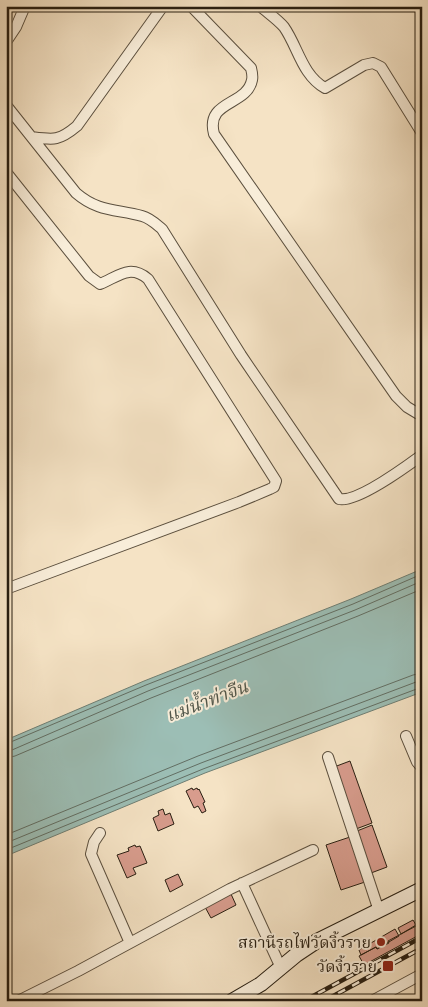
<svg xmlns="http://www.w3.org/2000/svg" width="428" height="1007" font-family="'Libre Bodoni','Noto Serif Thai',serif">
  <style>
    .water { fill: #9cbeb5; stroke: #6e7e73 }
    .lines { fill: none; stroke-linecap: round; stroke-linejoin: round }
    .shore { stroke: #626e63; stroke-width: 1 }
    .building { fill: #d89c8d; stroke: #281e11 }
    .street-casing { stroke: #5b4f3e; stroke-width: 12 }
    .secondary-casing { stroke: #281e11; stroke-width: 16 }
    .street { stroke: #f8edd9; stroke-width: 10 }
    .secondary { stroke: #f8edd9; stroke-width: 14 }
    .rail-casing { stroke: #281e11; stroke-width: 4.5 }
    .rail { stroke: #f8edd9; stroke-width: 2.5; stroke-dasharray: 8; stroke-linecap: butt }
    .poi-dot { fill: #8f2418; stroke: #f8edd9; stroke-width: 2 }
    .labels { text-anchor: middle; stroke-width: 4; stroke-linejoin: round; paint-order: stroke }
    .poi-label { font-size: 16px; fill: #281e11; stroke: #f8edd9; text-anchor: end }
    .water-label { font-size: 18px; font-style: italic; fill: #51564a; stroke: #f8edd9 }
  </style>
  <rect width="100%" height="100%" fill="#f5e3c5"/>
  <filter id="stains"><feTurbulence type="fractalNoise" baseFrequency=".004" numOctaves="4"/><feColorMatrix values="0 0 0 0 .2 0 0 0 0 .09 0 0 0 0 .02 0 0 0 .5 -.17"/></filter>
  <radialGradient id="worn" r=".72"><stop offset=".6" stop-color="#630" stop-opacity="0"/><stop offset="1" stop-color="#630" stop-opacity=".3"/></radialGradient>
  <path class="water" d="M422 569V692L205 773 6 856V740L144 681 351 599Z"/>
  <g class="lines">
    <path class="shore" d="M6 744 146 685 353 604 422 574
      M6 751 12 750 148 691 355 610 422 581
      M6 758 15 756 151 698 358 616 422 589
      M6 835 198 756 413 675 422 673
      M6 843 201 763 416 682 422 681
      M6 850 203 769 422 687"/>
  </g>
  <path class="building" d="M350 761 372 823 356 829 334 767Z
    M192 788 193 790 197 788 198 790 199 789 205 802 203 803 206 811 202 813 198 806 194 808 186 791Z
    M163 809 165 815 170 813 174 824 158 831 153 818 159 815 158 811Z
    M372 825 387 867 371 873 357 831Z
    M350 837 365 882 341 890 326 845Z
    M135 845 136 847 140 846 147 863 133 868 136 874 127 878 117 855 129 851 128 848Z
    M178 874 183 885 170 892 165 880Z
    M231 894 236 905 211 918 205 907Z
    M413 920 416 925 401 934 398 928Z
    M416 926 421 934 364 965 359 956 361 955 376 947 377 949 389 943 388 941Z
    M395 929 399 936 377 949 376 947 361 955 359 950Z"/>
  <g class="lines">
    <g class="street-casing">
      <path id="street" d="M191 6 251 68C252 72 253 76 252 80 247 106 205 100 214 134L396 396 407 407 422 416
        M260 6C268 13 277 19 284 27 298 47 302 75 325 88L364 65 373 63 381 67 422 133
        M6 42 16 27 25 6
        M6 105 76 193C98 212 116 209 142 216 150 218 156 224 162 229L241 355 339 499C357 503 407 466 422 455
        M32 137C54 140 59 141 77 126L163 6
        M6 172 89 276 100 284C119 276 130 264 148 279L276 481 274 487 270 489 239 502 6 589
        M406 736 417 762 422 768
        M328 757 379 911
        M100 833 94 842 91 854 130 943
        M242 883 281 968
        M18 1001 78 971 230 889 313 850
        M372 1001 422 974"/>
    </g>
    <g class="secondary-casing">
      <path id="secondary" d="M232 1001 261 984 296 955 317 941 422 889"/>
    </g>
    <use href="#street" class="street"/>
    <use href="#secondary" class="secondary"/>
    <g class="rail-casing">
      <path id="rail" d="M304 1001 422 937
        M324 1001 422 948"/>
    </g>
    <use href="#rail" class="rail"/>
  </g>
  <g class="poi-dot">
    <circle cx="381" cy="942" r="5"/>
    <rect x="382" y="960" width="12" height="12" rx="2.5"/>
  </g>
  <g class="labels">
    <g class="poi-label">
      <text x="371" y="948">สถานีรถไฟวัดงิ้วราย</text>
      <text x="377" y="972">วัดงิ้วราย</text>
    </g>
    <g class="water-label">
      <text transform="translate(207 701) rotate(-21)" y="6">แม่น้ำท่าจีน</text>
    </g>
  </g>
  <rect width="428" height="1007" fill="none" stroke="#f5e3c5" stroke-width="25"/>
  <rect x="8" y="8" width="413" height="992" fill="none" stroke="#281e11" stroke-width="2.5"/>
  <rect x="12" y="12" width="403" height="982" fill="none" stroke="#281e11"/>
  <rect width="100%" height="100%" filter="url(#stains)"/>
  <rect width="100%" height="100%" fill="url(#worn)"/>
</svg>
